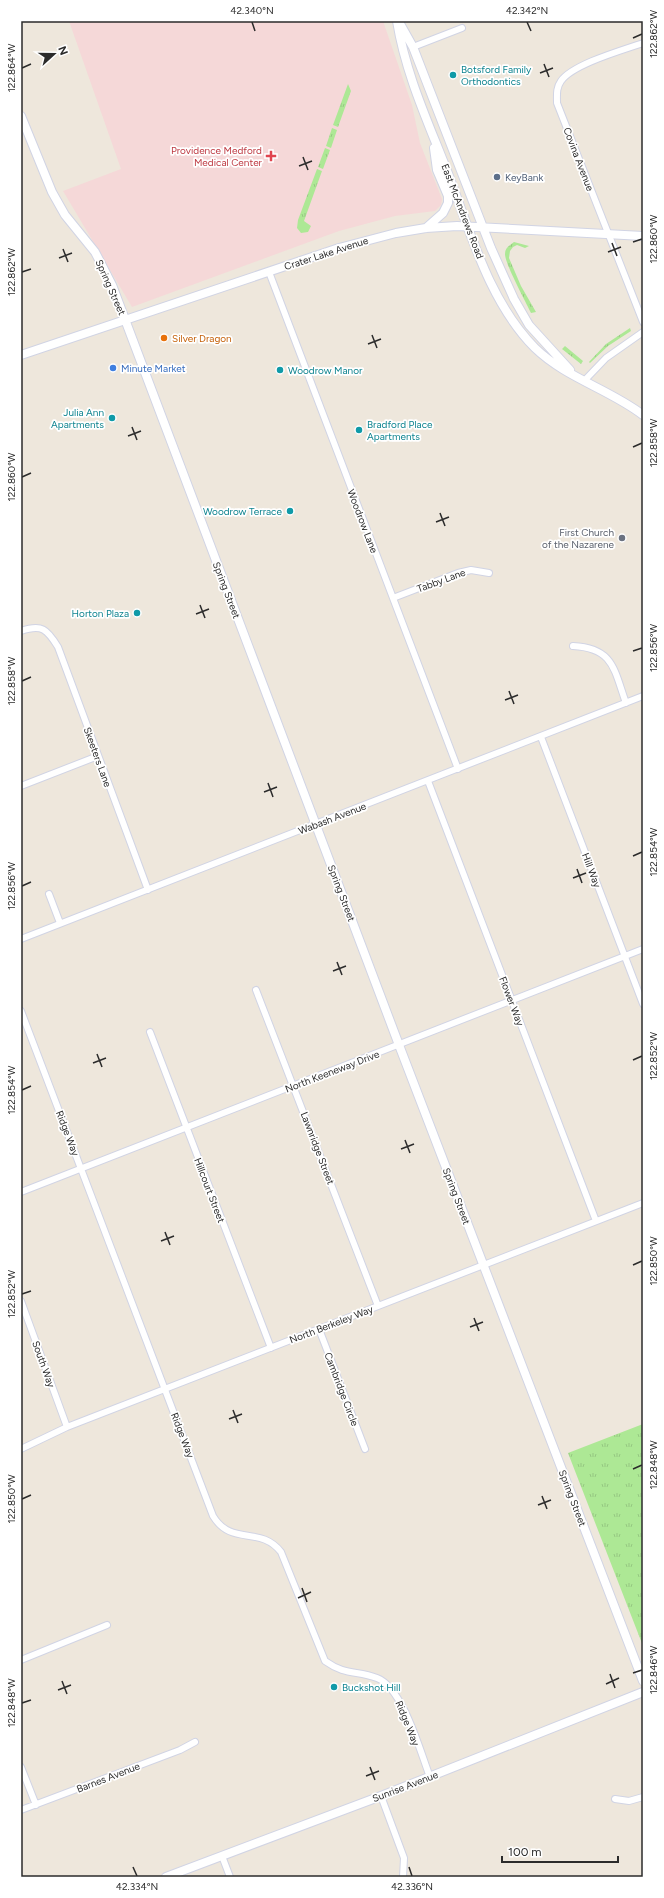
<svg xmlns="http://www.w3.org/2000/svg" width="664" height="1898" font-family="Figtree,sans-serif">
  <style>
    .medical { fill: #f5d8d8 }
    .grass { fill: url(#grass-tufts) }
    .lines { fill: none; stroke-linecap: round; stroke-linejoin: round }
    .street-casing { stroke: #d1d4e4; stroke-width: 8 }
    .secondary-casing { stroke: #d1d4e4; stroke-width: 10 }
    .street { stroke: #fff; stroke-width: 6 }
    .secondary { stroke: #fff; stroke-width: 8 }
    .ticks { fill: none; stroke: #2b2b2b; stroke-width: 1.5 }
    .culture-dot { fill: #0f9aa8; stroke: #fff; stroke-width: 1.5 }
    .health-dot { fill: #e0444e; stroke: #fff; stroke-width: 1.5 }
    .service-dot { fill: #5c6f8a; stroke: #fff; stroke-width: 1.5 }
    .food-dot { fill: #e8710a; stroke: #fff; stroke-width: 1.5 }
    .shop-dot { fill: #3f7fe0; stroke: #fff; stroke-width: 1.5 }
    .worship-dot { fill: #6b7280; stroke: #fff; stroke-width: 1.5 }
    .labels { text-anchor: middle; stroke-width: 3.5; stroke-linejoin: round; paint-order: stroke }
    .culture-label { font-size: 10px; fill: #0d838f; stroke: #fff; text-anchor: start }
    .health-label { font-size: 10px; fill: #be3a42; stroke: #fff; text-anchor: end }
    .street-label { font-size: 10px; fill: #2b2b2b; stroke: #fff }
    .service-label { font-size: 10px; fill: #4e5e75; stroke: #fff; text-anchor: start }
    .food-label { font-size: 10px; fill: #c56008; stroke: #fff; text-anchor: start }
    .shop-label { font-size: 10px; fill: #366cbe; stroke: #fff; text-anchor: start }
    .worship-label { font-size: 10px; fill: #5b616d; stroke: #fff; text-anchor: end }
    .neatline { fill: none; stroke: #2b2b2b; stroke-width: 1.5 }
    .ticks-label { font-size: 10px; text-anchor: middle; fill: #2b2b2b }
  </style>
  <defs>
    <pattern id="grass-tufts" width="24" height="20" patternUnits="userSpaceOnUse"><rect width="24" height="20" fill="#ade895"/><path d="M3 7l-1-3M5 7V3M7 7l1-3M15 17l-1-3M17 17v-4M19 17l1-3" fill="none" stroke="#95c781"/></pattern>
  </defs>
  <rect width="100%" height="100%" fill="#eee7dc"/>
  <path class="medical" d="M69 21H383L412 105 420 143 442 199 441 205 435 211 395 216 339 231 132 307 63 191 121 169Z"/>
  <path class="grass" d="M348 84 351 91 338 127 333 125Z
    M332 128 337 130 331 148 326 146Z
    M325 148 330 150 323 169 318 167Z
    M317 169 322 171 304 221 311 226 308 232 301 233 297 228 298 220Z
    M514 242 529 246 525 248 517 245 513 247 510 251 509 258 521 286 536 312 531 313C526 302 505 264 505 254 505 248 509 246 514 242Z
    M630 328 631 331 608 346 590 363 589 362 606 344Z
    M565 346 583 361 581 364 562 349Z
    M643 1424V1646L568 1453Z"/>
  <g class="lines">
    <g class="street-casing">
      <path id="street" d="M643 43C623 50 573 64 561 81 556 88 557 95 557 103L643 322
        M413 47 462 28
        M269 272 458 769
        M584 381 606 358 643 332
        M393 598 458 573 471 570 489 573
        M21 631C42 624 47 629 58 647L148 890
        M573 646C614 648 614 670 626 703
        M541 737 643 1004
        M428 781 596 1221
        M21 786 98 756
        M49 894 60 923
        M21 939 643 696
        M256 990 378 1306
        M21 1011 213 1516C232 1547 260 1525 281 1552L325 1661C346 1676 357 1670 377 1678 403 1688 420 1751 430 1777
        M150 1032 271 1348
        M21 1192 643 949
        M21 1301 67 1427
        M319 1329 365 1449
        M21 1449 67 1427 643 1203
        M21 1660 107 1625
        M21 1767 36 1805
        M381 1796 404 1858 403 1877
        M615 1799 629 1801 643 1797
        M21 1810 180 1750 195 1742
        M222 1856 230 1877"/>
    </g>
    <g class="secondary-casing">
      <path id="secondary" d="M397 21C406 76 429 124 449 176 471 234 490 303 535 348 566 378 609 389 643 415
        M399 22 413 47 491 248 514 299 529 325 570 370
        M21 116 52 192 65 215 95 252 112 285 399 1045 643 1681
        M426 228 443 213 448 203V196L437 170 434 148
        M21 355 339 248 396 233 426 228 457 226 643 236
        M166 1877 381 1796 643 1692"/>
    </g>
    <use href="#street" class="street"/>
    <use href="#secondary" class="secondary"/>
  </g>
  <path class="ticks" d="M252 22 255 31M527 22 531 31M633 38 642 34M544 64 549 77M22 68 31 64M540 73 553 68M303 157 308 170M299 166 312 161M633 242 642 239M612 243 617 256M63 249 68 262M608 252 621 247M59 258 72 253M22 272 31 269M372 335 377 348M368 344 381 339M132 427 137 440M128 436 141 431M633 447 642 443M22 477 31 473M440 513 445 526M436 522 449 517M200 605 205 618M196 614 209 609M633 651 642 648M22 681 31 677M509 691 514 704M505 700 518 695M268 783 273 797M264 792 277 787M633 856 642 852M577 869 582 883M573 878 586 873M22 886 31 882M337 962 342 975M333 971 346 966M97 1054 102 1067M633 1060 642 1056M93 1063 106 1058M22 1090 31 1086M405 1140 410 1153M401 1149 414 1144M165 1232 170 1245M161 1241 174 1236M633 1265 642 1261M22 1294 31 1291M474 1318 479 1331M470 1327 483 1322M233 1410 238 1423M229 1419 242 1414M633 1469 642 1465M542 1496 547 1509M22 1499 31 1495M538 1505 551 1500M302 1588 307 1602M298 1598 311 1592M633 1673 642 1670M610 1674 615 1688M62 1681 67 1694M606 1684 619 1678M58 1690 71 1685M22 1703 31 1700M370 1767 375 1780M366 1776 379 1771M133 1867 137 1876M409 1867 412 1876"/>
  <g class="culture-dot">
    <circle cx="453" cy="75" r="4"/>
    <circle cx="280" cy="370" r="4"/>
    <circle cx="112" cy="418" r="4"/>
    <circle cx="359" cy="430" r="4"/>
    <circle cx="290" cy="511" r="4"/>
    <circle cx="137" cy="613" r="4"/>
    <circle cx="334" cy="1687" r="4"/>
  </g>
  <path class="health-dot" d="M269 150h4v4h4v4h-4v4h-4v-4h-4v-4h4z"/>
  <circle class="service-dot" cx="497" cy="177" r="4"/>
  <circle class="food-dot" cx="164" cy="338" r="4"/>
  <circle class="shop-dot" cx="113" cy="368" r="4"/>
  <circle class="worship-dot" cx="622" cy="538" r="4"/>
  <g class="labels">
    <g class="culture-label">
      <text x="461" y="73">Botsford Family<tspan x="461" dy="12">Orthodontics</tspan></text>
      <text x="288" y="374">Woodrow Manor</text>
      <text x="104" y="416" text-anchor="end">Julia Ann<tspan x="104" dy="12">Apartments</tspan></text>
      <text x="367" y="428">Bradford Place<tspan x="367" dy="12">Apartments</tspan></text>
      <text x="282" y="515" text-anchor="end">Woodrow Terrace</text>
      <text x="129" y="617" text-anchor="end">Horton Plaza</text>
      <text x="342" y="1691">Buckshot Hill</text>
    </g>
    <g class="health-label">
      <text x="262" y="154">Providence Medford<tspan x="262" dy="12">Medical Center</tspan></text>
    </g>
    <g class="street-label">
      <text transform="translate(579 159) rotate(69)" y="4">Covina Avenue</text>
      <text transform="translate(463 211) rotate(69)" y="4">East McAndrews Road</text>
      <text transform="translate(326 253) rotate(-18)" y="4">Crater Lake Avenue</text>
      <text transform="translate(111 287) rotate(66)" y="4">Spring Street</text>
      <text transform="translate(363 521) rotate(69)" y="4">Woodrow Lane</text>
      <text transform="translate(441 580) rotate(-20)" y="4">Tabby Lane</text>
      <text transform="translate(227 590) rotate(69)" y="4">Spring Street</text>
      <text transform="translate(98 757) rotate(70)" y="4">Skeeters Lane</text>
      <text transform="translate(332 818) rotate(-21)" y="4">Wabash Avenue</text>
      <text transform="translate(592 870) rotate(69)" y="4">Hill Way</text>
      <text transform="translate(342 893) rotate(69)" y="4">Spring Street</text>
      <text transform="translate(512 1001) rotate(69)" y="4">Flower Way</text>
      <text transform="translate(332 1071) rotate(-21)" y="4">North Keeneway Drive</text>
      <text transform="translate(68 1133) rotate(69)" y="4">Ridge Way</text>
      <text transform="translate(318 1148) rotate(69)" y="4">Lawnridge Street</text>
      <text transform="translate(210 1190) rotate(69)" y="4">Hillcourt Street</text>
      <text transform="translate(457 1196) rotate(69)" y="4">Spring Street</text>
      <text transform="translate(331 1324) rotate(-21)" y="4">North Berkeley Way</text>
      <text transform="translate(44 1364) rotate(70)" y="4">South Way</text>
      <text transform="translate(342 1389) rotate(69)" y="4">Cambridge Circle</text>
      <text transform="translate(183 1435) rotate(69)" y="4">Ridge Way</text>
      <text transform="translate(573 1498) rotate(69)" y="4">Spring Street</text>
      <text transform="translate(408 1723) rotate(68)" y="4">Ridge Way</text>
      <text transform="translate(108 1777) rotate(-21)" y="4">Barnes Avenue</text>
      <text transform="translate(405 1786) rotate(-21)" y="4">Sunrise Avenue</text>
    </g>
    <g class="service-label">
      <text x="505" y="181">KeyBank</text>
    </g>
    <g class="food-label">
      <text x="172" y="342">Silver Dragon</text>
    </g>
    <g class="shop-label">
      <text x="121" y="372">Minute Market</text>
    </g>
    <g class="worship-label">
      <text x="614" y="536">First Church<tspan x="614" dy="12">of the Nazarene</tspan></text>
    </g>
  </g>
  <rect width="664" height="1898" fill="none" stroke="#ffffff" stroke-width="44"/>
  <g transform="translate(54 54) rotate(69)" stroke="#ffffff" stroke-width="3" paint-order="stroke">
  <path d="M0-3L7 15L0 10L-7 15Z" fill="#2b2b2b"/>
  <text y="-6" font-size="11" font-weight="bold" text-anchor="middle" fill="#2b2b2b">N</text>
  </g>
  <path d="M502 1856v6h116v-6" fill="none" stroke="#2b2b2b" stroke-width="2"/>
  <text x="508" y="1856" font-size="12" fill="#2b2b2b" stroke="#ffffff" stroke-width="3" paint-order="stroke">100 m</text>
  <rect x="22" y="22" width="620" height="1854" class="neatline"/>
  <g class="ticks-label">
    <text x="252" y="14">42.340°N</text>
    <text x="527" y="14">42.342°N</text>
    <text transform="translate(653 34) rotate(-90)" y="4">122.862°W</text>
    <text transform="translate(11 68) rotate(-90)" y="4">122.864°W</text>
    <text transform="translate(653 239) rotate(-90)" y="4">122.860°W</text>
    <text transform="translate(11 272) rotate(-90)" y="4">122.862°W</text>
    <text transform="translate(653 443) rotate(-90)" y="4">122.858°W</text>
    <text transform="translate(11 477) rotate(-90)" y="4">122.860°W</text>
    <text transform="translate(653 648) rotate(-90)" y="4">122.856°W</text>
    <text transform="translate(11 681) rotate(-90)" y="4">122.858°W</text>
    <text transform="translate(653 852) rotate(-90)" y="4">122.854°W</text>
    <text transform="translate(11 886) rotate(-90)" y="4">122.856°W</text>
    <text transform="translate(653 1056) rotate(-90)" y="4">122.852°W</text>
    <text transform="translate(11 1090) rotate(-90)" y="4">122.854°W</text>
    <text transform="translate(653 1261) rotate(-90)" y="4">122.850°W</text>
    <text transform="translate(11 1294) rotate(-90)" y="4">122.852°W</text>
    <text transform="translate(653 1465) rotate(-90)" y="4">122.848°W</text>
    <text transform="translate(11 1499) rotate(-90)" y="4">122.850°W</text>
    <text transform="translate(653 1670) rotate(-90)" y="4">122.846°W</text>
    <text transform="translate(11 1703) rotate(-90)" y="4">122.848°W</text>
    <text x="137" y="1890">42.334°N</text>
    <text x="412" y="1890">42.336°N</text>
  </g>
</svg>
